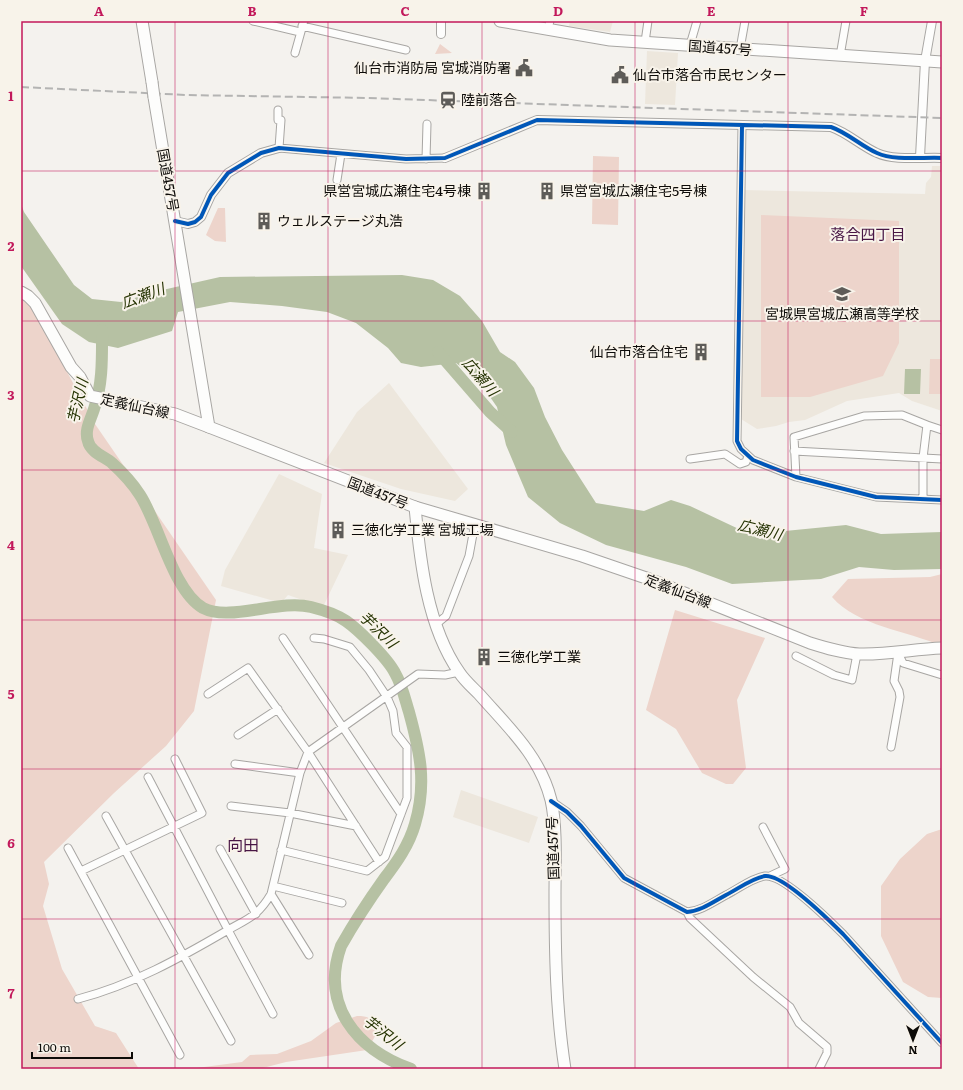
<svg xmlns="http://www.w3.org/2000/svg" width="963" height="1090" font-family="Literata,'Noto Sans JP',serif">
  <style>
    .built { fill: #ede7dd }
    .green { fill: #edd4cb }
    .water { fill: #b6c1a3 }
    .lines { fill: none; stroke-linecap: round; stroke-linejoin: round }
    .river { stroke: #b6c1a3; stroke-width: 12 }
    .minor-casing { stroke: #a8a6a3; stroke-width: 9 }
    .tertiary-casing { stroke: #a8a6a3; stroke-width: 10 }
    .primary-casing { stroke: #a8a6a3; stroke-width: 13 }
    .trunk-casing { stroke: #a8a6a3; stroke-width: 13 }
    .minor { stroke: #fdfdfc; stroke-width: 7 }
    .tertiary { stroke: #fdfdfc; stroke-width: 8 }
    .primary { stroke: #fdfdfc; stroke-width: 11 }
    .trunk { stroke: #fdfdfc; stroke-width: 11 }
    .rail { stroke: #b4b4b3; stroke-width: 2; stroke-dasharray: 8 4; stroke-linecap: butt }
    .trunk-bridge-casing { stroke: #a8a6a3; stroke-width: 13; stroke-linecap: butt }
    .trunk-bridge { stroke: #fdfdfc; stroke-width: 11 }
    .cycleway-casing { stroke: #f8f3ea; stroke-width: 6 }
    .cycleway { stroke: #0057b8; stroke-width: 4 }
    .grid { fill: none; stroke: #c2185b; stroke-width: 1; stroke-opacity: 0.55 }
    .labels { text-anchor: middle; stroke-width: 4; stroke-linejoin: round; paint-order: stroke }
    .street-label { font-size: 14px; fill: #0d0b08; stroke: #f8f3ea }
    .poi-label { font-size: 14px; fill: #0d0b08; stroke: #f8f3ea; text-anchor: start }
    .neighbourhood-label { font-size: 15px; fill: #481645; stroke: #f8f3ea }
    .water-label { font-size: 15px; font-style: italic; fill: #253303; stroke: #f8f3ea }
    .quarter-label { font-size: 16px; fill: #481645; stroke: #f8f3ea }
    .neatline { fill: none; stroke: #c2185b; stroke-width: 1.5 }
    .grid-label { font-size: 13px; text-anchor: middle; font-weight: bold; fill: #c2185b }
  </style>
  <rect width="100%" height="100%" fill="#f4f2ee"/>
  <path class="built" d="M570 21H613L610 32 569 26Z
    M647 51 678 53 675 105 645 104Z
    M932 166H942V411L912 401 899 393 847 401 805 420 789 422 776 426 757 429 741 419 743 190 925 194 926 183 931 177Z
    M389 383 468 489 455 501 401 489 324 463 357 412Z
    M279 474 322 494 314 548 348 555 323 607 288 595 281 603 221 586 225 570Z
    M461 790 538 817 529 843 453 817Z"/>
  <path class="green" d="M440 44 452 53 435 54Z
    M593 156 619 157 618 225 592 224Z
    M218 208H225L226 242 215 241 206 235Z
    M761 215 899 221V343L883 376 810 397H761Z
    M21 286 95 424 216 600 194 711 166 746 114 793 44 862 49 884 43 906 62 969 95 1026 116 1033 139 1069H21Z
    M930 359H942V394H929Z
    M942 574V646C908 631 857 626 832 597L848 579 930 577Z
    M675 610 765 638 737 700 746 768 733 784H726L702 773 676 729 646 710Z
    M942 829V998L928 997 903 982 881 936V886L900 859 927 834Z
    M357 1016C372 1016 372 1020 377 1033L367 1050 286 1062 259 1069H189L242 1062 250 1055 277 1054 311 1041 336 1023Z"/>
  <path class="water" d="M21 204 24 212 74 285 92 299 121 302 158 291 220 277 402 275 433 280 460 296 482 321 500 352 515 362 534 388 545 417 562 450 596 503 644 511 671 500 690 506 760 539 785 531 846 525 881 534 942 532V569L894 570 859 567 821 579 732 584 686 567 606 545 560 523 528 497 506 445 497 407 479 381 456 363 421 367 401 363 388 348 356 323 327 312 282 306 230 302 178 312 172 331 118 348 89 342 62 324 21 266Z
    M905 369H921L920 394H904Z"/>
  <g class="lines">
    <path class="river" d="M102 330C102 356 103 384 94 409 91 419 84 430 88 441 90 452 105 457 112 463 122 472 133 484 140 495 159 524 173 591 203 608 230 622 279 599 311 607 323 610 336 614 346 621 359 630 388 659 395 673 402 685 405 699 409 712 420 752 427 783 415 824 409 845 397 862 384 879 369 900 354 923 341 946 320 1005 356 1049 411 1069
      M438 352 490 412 512 432"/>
    <g class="minor-casing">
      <path id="minor" d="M253 21 300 32
        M304 21 302 26 406 50
        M548 29 550 21
        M645 42 648 21
        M690 45 697 21
        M740 49 745 21
        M295 53 302 28
        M840 56 846 21
        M278 110V120H281L279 148 406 159 445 158
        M742 126 737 441 741 449 753 460 796 477 876 497 942 500
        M426 159 427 124
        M337 180 341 154
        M927 425 942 430
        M794 451 942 459
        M690 459 725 454 740 464 746 462 748 456
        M796 477 794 437 864 416 902 415 927 425 923 458V499
        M435 625 446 616 469 556 475 523
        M283 638 401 814
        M898 653 903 663 942 675
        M796 656 834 675 852 680 857 654
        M208 694 248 668 308 752 379 862
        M238 735 278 709
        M891 747 900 697 899 691 894 681 898 653
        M235 764 300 773
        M551 801 567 812 581 826 624 878 687 912C701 911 713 902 726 895 738 889 752 878 765 876 783 874 830 921 843 934L942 1043
        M231 806 290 813 356 826
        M106 816 231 1041
        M763 827 785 869 770 876
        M68 848 180 1055
        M220 849 256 914
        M281 850 367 871 385 857 407 798V747L396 733 393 711 387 697 369 670 350 647 324 639 314 638
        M81 871 202 813 175 759
        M273 886 342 903
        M271 894 309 955
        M687 912 690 918 753 977 790 1007 799 1023 827 1047V1053L819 1069
        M78 999C132 985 180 958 228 930L148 777
        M273 1014 228 930C249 918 258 916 271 894L300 773 308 752 418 674 445 675 459 672"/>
    </g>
    <g class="tertiary-casing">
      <path id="tertiary" d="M441 21V34
        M920 157 925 61 932 21
        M445 158 537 120 831 127C848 133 861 146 877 153 894 161 923 157 942 158
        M175 221 188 224 195 222 201 217 211 195 228 173 261 153 279 148"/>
    </g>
    <g class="primary-casing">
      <path id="primary" d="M21 292 28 296 35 303 71 367 80 377 90 396 175 414 209 427
        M415 507 582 556 652 580 810 643C826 648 842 653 859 654 887 655 914 649 942 648"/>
    </g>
    <g class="trunk-casing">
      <path id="trunk" d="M142 21 152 82
        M500 21 610 40 942 62
        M154 97 209 427 415 507C420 560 427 626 459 672 464 680 472 687 479 694 508 727 540 756 551 800 557 826 555 867 555 894 555 952 556 1011 565 1069"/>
    </g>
    <use href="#minor" class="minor"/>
    <use href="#tertiary" class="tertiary"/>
    <use href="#primary" class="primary"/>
    <use href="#trunk" class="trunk"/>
    <path class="rail" d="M21 87 186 95 368 98 942 118"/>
    <g class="trunk-bridge-casing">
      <path id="trunk-bridge" d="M152 82 154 97"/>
    </g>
    <use href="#trunk-bridge" class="trunk-bridge"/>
    <g class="cycleway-casing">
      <path id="cycleway" d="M742 126 737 441 741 449 753 460 796 477 876 497 942 500
        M175 221 188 224 195 222 201 217 211 195 228 173 261 153 279 148 406 159 445 158 537 120 831 127C848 133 861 146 877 153 894 161 923 157 942 158
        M551 801 567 812 581 826 624 878 687 912C701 911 713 902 726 895 738 889 752 878 765 876 783 874 830 921 843 934L942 1043"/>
    </g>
    <use href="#cycleway" class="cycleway"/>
  </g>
  <path class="grid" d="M175 21V1069M328 21V1069M482 21V1069M635 21V1069M788 21V1069M21 171H942M21 321H942M21 470H942M21 620H942M21 769H942M21 919H942"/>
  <defs>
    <g id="civic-bare" transform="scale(1.38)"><path d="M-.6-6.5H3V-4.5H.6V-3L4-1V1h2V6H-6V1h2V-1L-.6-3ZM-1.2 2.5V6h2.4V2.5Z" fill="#5e5c58" stroke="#f8f3ea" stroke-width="2.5" paint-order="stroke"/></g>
    <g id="station-bare" transform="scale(1.38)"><path d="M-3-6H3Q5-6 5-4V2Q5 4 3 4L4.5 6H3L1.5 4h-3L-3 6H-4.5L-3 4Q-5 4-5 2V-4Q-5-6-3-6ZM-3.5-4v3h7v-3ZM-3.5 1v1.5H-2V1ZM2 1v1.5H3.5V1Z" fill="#5e5c58" stroke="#f8f3ea" stroke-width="2.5" paint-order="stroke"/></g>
    <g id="building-bare" transform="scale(1.38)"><path d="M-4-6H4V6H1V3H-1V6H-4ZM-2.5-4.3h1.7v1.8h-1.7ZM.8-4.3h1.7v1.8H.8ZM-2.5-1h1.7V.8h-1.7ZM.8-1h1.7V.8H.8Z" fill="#5e5c58" stroke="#f8f3ea" stroke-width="2.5" paint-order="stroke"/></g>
    <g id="school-bare" transform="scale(1.38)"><path d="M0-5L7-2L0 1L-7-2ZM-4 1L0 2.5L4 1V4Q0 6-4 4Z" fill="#5e5c58" stroke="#f8f3ea" stroke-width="2.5" paint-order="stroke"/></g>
  </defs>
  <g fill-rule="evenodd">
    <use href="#civic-bare" x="524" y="68"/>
    <use href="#civic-bare" x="620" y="75"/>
    <use href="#station-bare" x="448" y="100"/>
    <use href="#building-bare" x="484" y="191"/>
    <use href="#building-bare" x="547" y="191"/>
    <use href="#building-bare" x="264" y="221"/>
    <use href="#school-bare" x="842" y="294"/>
    <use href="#building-bare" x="701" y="352"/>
    <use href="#building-bare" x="338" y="530"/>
    <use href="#building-bare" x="484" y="657"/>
  </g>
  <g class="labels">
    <g class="street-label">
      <text transform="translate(720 48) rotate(4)" y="5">国道457号</text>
      <text transform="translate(168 180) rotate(80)" y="5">国道457号</text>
      <text transform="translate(135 406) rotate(12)" y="5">定義仙台線</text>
      <text transform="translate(378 493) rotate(21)" y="5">国道457号</text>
      <text transform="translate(678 591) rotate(21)" y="5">定義仙台線</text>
      <text transform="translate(553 848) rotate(-92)" y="5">国道457号</text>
    </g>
    <g class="poi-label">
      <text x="511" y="73" text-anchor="end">仙台市消防局 宮城消防署</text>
      <text x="633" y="80">仙台市落合市民センター</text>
      <text x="461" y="105">陸前落合</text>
      <text x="471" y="196" text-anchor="end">県営宮城広瀬住宅4号棟</text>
      <text x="560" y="196">県営宮城広瀬住宅5号棟</text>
      <text x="277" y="226">ウェルステージ丸浩</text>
      <text x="842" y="319" text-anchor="middle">宮城県宮城広瀬高等学校</text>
      <text x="688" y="357" text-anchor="end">仙台市落合住宅</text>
      <text x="351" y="535">三徳化学工業 宮城工場</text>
      <text x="497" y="662">三徳化学工業</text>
    </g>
    <g class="neighbourhood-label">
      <text x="868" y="240">落合四丁目</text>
    </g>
    <g class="water-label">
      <text transform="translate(143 296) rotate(-20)" y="5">広瀬川</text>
      <text transform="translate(480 377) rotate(49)" y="5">広瀬川</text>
      <text transform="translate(78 401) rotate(-77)" y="5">芋沢川</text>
      <text transform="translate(760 530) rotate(14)" y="5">広瀬川</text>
      <text transform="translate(378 630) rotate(44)" y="5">芋沢川</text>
      <text transform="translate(383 1033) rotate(38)" y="5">芋沢川</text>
    </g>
    <g class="quarter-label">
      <text x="243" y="851">向田</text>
    </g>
  </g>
  <rect width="963" height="1090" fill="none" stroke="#f8f3ea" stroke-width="44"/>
  <g transform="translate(913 1040) rotate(180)" stroke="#f8f3ea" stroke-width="3" paint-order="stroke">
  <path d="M0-3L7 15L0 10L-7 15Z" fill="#0d0b08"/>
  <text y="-6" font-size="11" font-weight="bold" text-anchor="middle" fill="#0d0b08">N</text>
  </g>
  <path d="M32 1052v6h100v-6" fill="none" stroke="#0d0b08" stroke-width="2"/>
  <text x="38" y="1052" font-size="12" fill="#0d0b08" stroke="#f8f3ea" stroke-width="3" paint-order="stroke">100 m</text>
  <rect x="22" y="22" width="919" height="1046" class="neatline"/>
  <g class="grid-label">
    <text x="99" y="16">A</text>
    <text x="252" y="16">B</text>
    <text x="405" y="16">C</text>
    <text x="558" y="16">D</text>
    <text x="711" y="16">E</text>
    <text x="864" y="16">F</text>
    <text x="11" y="101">1</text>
    <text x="11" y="251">2</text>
    <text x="11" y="400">3</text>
    <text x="11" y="550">4</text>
    <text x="11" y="699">5</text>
    <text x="11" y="848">6</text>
    <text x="11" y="998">7</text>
  </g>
</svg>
